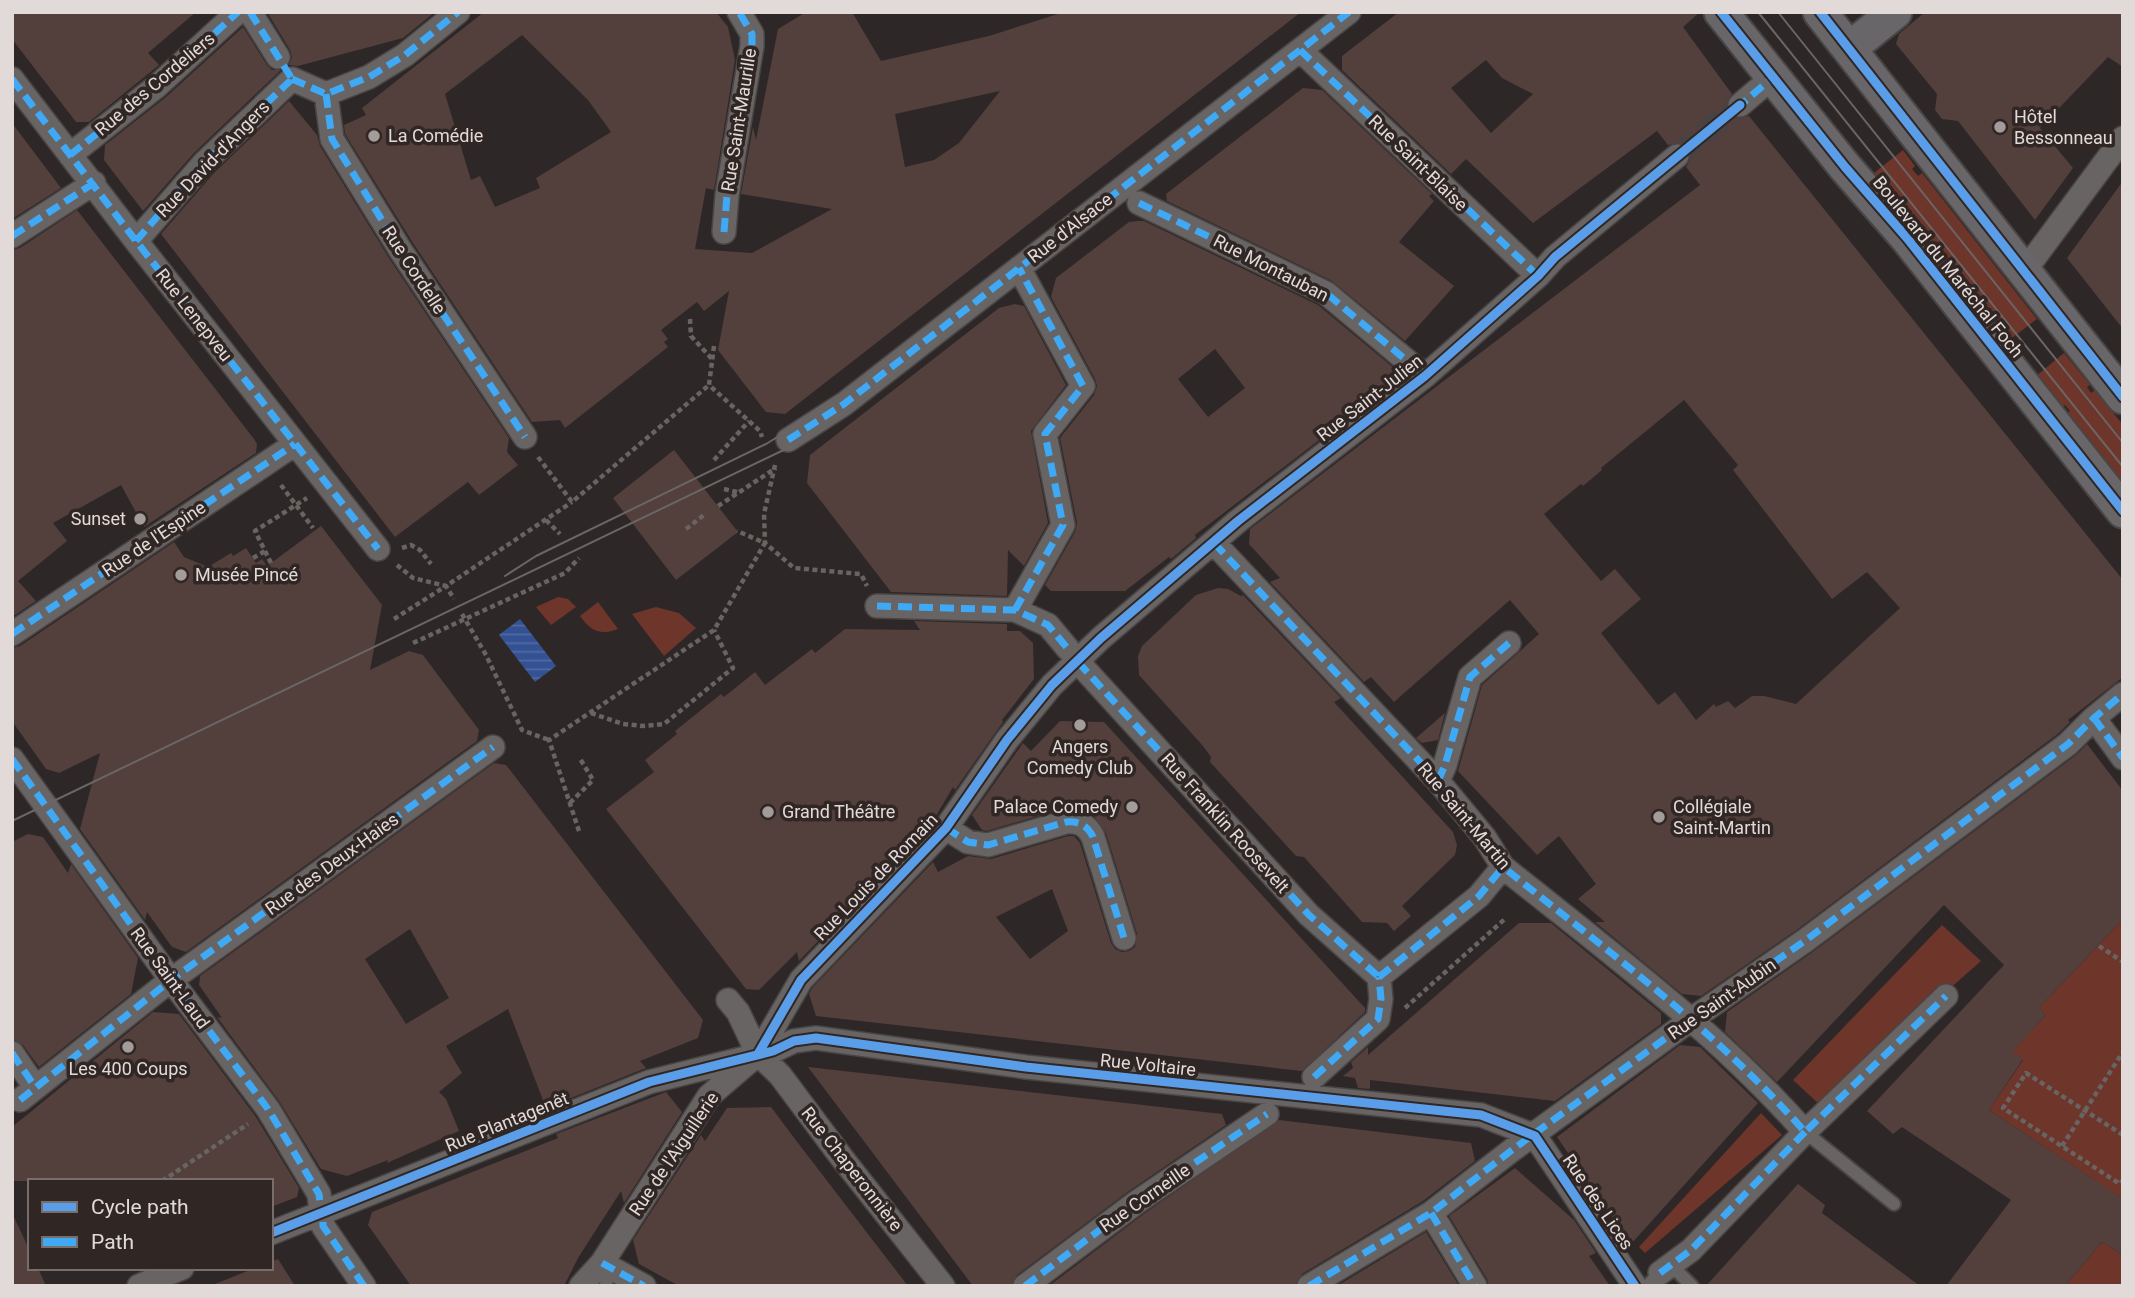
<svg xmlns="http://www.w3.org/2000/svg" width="2135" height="1298" font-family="Roboto,sans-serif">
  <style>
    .green { fill: #6e352a }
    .water { fill: url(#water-rules) }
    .building { fill: #533f3c; fill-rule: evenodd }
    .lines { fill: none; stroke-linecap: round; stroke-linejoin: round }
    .street-tunnel { stroke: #484342; stroke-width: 23; stroke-dasharray: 23 11; stroke-linecap: butt }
    .lane-casing { stroke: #4a4545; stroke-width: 16 }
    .street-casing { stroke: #4a4545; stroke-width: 26 }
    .secondary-casing { stroke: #4a4545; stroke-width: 37 }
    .path { stroke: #686462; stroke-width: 4.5; stroke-dasharray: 5 3.5; stroke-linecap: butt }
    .lane { stroke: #686463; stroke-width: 12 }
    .street { stroke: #686463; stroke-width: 23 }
    .secondary { stroke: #686668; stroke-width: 33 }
    .tram { stroke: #6a6665; stroke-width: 2 }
    .quiet { stroke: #3fa9f5; stroke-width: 7; stroke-dasharray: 14 7; stroke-linecap: butt }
    .cycleway-casing { stroke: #302624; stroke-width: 13 }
    .cycleway { stroke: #5a9eea; stroke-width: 9 }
    .poi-dot { fill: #a39c9b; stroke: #302624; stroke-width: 2.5 }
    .labels { text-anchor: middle; stroke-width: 7; stroke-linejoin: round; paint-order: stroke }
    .street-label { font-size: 18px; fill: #e2dad9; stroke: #302624 }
    .poi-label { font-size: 18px; fill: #e2dad9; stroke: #302624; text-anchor: start }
  </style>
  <defs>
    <pattern id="water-rules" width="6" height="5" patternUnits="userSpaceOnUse" patternTransform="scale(1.75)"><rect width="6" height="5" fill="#335193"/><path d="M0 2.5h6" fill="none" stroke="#5069a2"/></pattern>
  </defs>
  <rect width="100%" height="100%" fill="#2d2827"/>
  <path class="green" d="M1903 150 1915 166 1912 169 1918 176 1922 173 2037 319 2008 341 1889 191 1892 189 1888 184 1885 185 1874 173Z
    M2064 353 2090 385 2087 387 2091 393 2095 390 2123 425V485L2066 414 2070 411 2065 405 2062 408 2036 376Z
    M558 597 568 599 576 607 551 625 536 607Z
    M598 602 618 629C600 636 591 631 580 616Z
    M656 607 679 613 696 628 664 656 632 614Z
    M2123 919V1196L2121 1198 1989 1110 2023 1060 2006 1048 2017 1046 2046 1015 2039 1008Z
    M1942 925 1981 961 1819 1104 1793 1080Z
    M1761 1113 1782 1135 1645 1253 1639 1247Z
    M2102 1242 2123 1255V1286H2065Z"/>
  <path class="water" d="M520 619 556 666 535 682 499 635Z"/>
  <path class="building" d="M12 12H196L148 53 159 65 89 122H76L12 39Z
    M267 12H435L403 38 298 66 289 65 292 57 290 50Z
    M484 12H716L728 27 735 60 714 190 706 188 695 249 752 253 832 209 741 194 753 127 756 140 778 29 806 12H852L881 61 989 36 1064 12H1301L785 414 766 412 718 350 729 291 704 311 697 302 661 330 668 339 664 342 668 347 565 428 560 420 532 422 413 243 345 134 344 125 366 115 362 108ZM522 35 588 100 611 132 536 178 540 188 495 207 480 176 471 180 445 94ZM1000 91 959 143 934 160 905 167 895 114Z
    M1399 12H1700L1683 27 1732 94 1727 101 1729 113 1736 118 1749 116 2123 580V677L2068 720 2070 722 2059 733 1798 929 1701 996 1682 994 1595 922H1605L1578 899 1596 884 1559 836 1537 855 1458 771 1482 685 1539 634 1510 600 1394 702 1371 677 1364 682 1270 582 1280 578 1249 544 1250 529 1700 185 1686 167 1690 160 1688 148 1681 143 1668 145 1657 131 1533 223 1466 159 1451 174 1342 70V56ZM1486 60 1502 78 1533 94 1491 133 1451 88ZM1684 400 1738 465 1733 470 1832 599 1867 572 1900 608 1796 704 1764 696H1752L1735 708 1728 701 1716 707 1714 704 1696 720 1675 692 1658 705 1601 633 1641 599 1615 569 1601 581 1544 514 1581 484 1583 486 1602 470 1601 468Z
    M1925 12H2123V67L2108 57 2040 128 2073 168 2035 220 1958 121 1942 119 1935 110 1937 94 1896 44 1899 34Z
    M243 27 267 65 272 70H281L194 153 143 211 104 160 105 145 166 97Z
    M1303 88 1322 90 1432 194 1429 196 1434 201 1399 242 1454 286 1405 341 1332 281 1167 201 1166 194Z
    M289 101 317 135 320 146 389 258 509 438 507 452 518 465 479 495 468 482 395 537 161 234 214 173Z
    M12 123 61 188 12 219Z
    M2123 181V329L2067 258Z
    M77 210 254 439 257 444 256 453 144 527 121 485 53 523 67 541 18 581 36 601 12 617V250L20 248Z
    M1138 221H1144L1318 305 1395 369V382L1195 535 1196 538 1171 559 1169 557 1125 591H1051L1045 585 1075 532 1077 523 1060 438 1094 395 1097 386 1095 379 1051 297 1056 278 1129 222ZM1215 349 1245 388 1208 417 1178 379Z
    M1015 304 1024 306 1066 385 1031 431 1048 523 1024 566 1008 550 1007 596 891 592 807 483 810 455 999 308Z
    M674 450 738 532 676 580 613 498Z
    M321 526 382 605 370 670 409 651 423 655 479 730 477 741 186 952 172 947 147 912 145 920 80 829 100 753 59 773 46 769 12 721V648L20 646 174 542 184 557 208 567 231 553 233 556 246 548 256 563 262 559 267 566Z
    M1218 588 1228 589 1241 596 1243 595 1341 698 1334 702 1453 832 1457 845 1455 855 1402 906 1411 916 1394 931 1387 923 1362 922 1304 857 1296 856 1210 762 1211 757 1203 746 1139 675 1138 656 1142 646 1196 595Z
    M914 621 1007 624V631H1020L1033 643 1034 679 1002 720 1003 722 955 790 953 787 933 821 799 961 797 952 759 990 746 989 606 809 654 772 645 760 677 734 675 731 721 694 724 697 755 672 765 685 812 649 815 653 845 629 920 630Z
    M1445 713 1438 740 1422 743 1416 738Z
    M1060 721 1104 722 1365 1008V1012L1302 1071 816 1016 809 994 812 988 933 862 938 872 968 856 991 859 1068 836H1074L1080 843 1111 943 1115 949 1122 952 1129 951 1135 947 1137 934 1106 833 1093 815 1082 810 1065 808 987 831 982 830 972 815 1023 743 1031 751ZM1052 889 1068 931 1030 959 996 917Z
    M2087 744 2123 791V919L2039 1008 2046 1015 2012 1052 2023 1059 1989 1110 2123 1199V1255L2102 1242 2065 1286H1946L2011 1200 1902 1127 1893 1134 1867 1111 2004 965 1944 905 1777 1082 1725 1032 1727 1012 1814 951 2076 755Z
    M494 763 506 765 703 1020 698 1038 640 1061 646 1068 546 1108 508 1009 446 1046 462 1073 439 1092 446 1099 459 1131 387 1163 388 1160 347 1176 321 1169 279 1101 217 1017 222 1018 199 985 200 976ZM410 929 449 998 406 1024 365 959Z
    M28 834 43 837 68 873 71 864 138 958 131 994 39 1067 23 1045 12 1039V842Z
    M1519 923H1551L1661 1013V1024L1555 1101 1370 1080V1089L1358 1088 1355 1078 1343 1076 1353 1068 1351 1062 1368 1047V1055Z
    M153 1012 179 1014 256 1117 299 1188 297 1197 271 1207V1181H12V1127Z
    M1680 1045 1700 1047 1758 1103 1631 1244 1557 1137Z
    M808 1067 1222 1114 1226 1125 1129 1191 1017 1275 1011 1286H973Z
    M666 1092 682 1112 624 1203 621 1191 578 1258 564 1286H411L368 1225 372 1212 558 1138 556 1134Z
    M771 1107 798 1143 908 1286H679L639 1264 633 1240 701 1135 705 1141 727 1108Z
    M1279 1120 1471 1143 1475 1161 1423 1201 1302 1274 1295 1286H1049L1145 1213Z
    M1515 1168 1574 1220 1596 1253 1589 1256 1610 1286H1489L1487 1279 1449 1216Z
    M1798 1184 1825 1205 1822 1213 1920 1286H1706Z
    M12 1213 30 1251V1268H38L46 1286H12Z
    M1426 1232 1459 1286H1337Z
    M278 1259 295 1286H215V1284L255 1268H271V1262Z"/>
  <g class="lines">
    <path class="street-tunnel" d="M1677 156 1740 105"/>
    <g class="lane-casing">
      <path id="lane" d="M1805 1132 1894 1204
        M606 1286 608 1267
        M1647 1286 1660 1273 1669 1269 1678 1272 1692 1286"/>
    </g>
    <g class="street-casing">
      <path id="street" d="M250 12 278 57
        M1300 50 1538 276
        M12 79 136 241 378 549
        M292 79 326 94 369 77 405 55 458 12
        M326 94 332 139 401 251 525 437
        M1740 105 1773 77
        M70 155 157 86 238 12
        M1139 203 1326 293 1425 376
        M724 232 727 195 752 46V34L739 12
        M12 236 94 183
        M136 241 204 163 292 79
        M2023 273 2123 138
        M788 440 844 404 1349 12
        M1214 543 1438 781 1485 838 1503 867C1608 951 1716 1031 1805 1132L1946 996
        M877 606 1015 610 1048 625 1068 649
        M1015 610 1063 525 1045 434 1083 386 1019 268
        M12 634 295 444
        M1078 662 1309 915 1379 977
        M2094 718 2123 758
        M12 759 171 980 268 1109 319 1194 320 1203
        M1438 781 1445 765 1470 677 1509 643
        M946 828 968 842 988 845 1066 822C1079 821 1087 825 1093 837L1124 938
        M1379 977 1479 896 1503 867
        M728 1000 738 1012 758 1054 780 1075 842 1158 943 1286
        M12 1053 35 1087
        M1314 1077 1378 1019 1381 999 1379 977
        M20 1100 171 980 493 747
        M1431 1213 1475 1286
        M323 1222V1226L364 1286
        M271 1233 649 1082 773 1051 794 1041 816 1038 1026 1067 1481 1115 1535 1136 1635 1286
        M602 1263 644 1286
        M1660 1273 1691 1250 1805 1132
        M139 1286 182 1268
        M581 1286 602 1263 709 1096 758 1054 801 980 946 828 1007 740 1052 685 1101 638 1238 521 1425 376 1538 276 1555 257 1677 156
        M1025 1286 1137 1202 1267 1114
        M1309 1286 1431 1213 1512 1150 1692 1019 1806 940 2068 744 2094 718 2123 694"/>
    </g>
    <g class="secondary-casing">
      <path id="secondary" d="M1721 12 1845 167 1907 238 2123 511
        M1820 12 2123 397
        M1849 49 1895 12"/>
    </g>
    <path class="path" d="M690 319 691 336 712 359
      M714 346 709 385 760 431 762 437
      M538 457 572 502 709 385
      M714 460 749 421
      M775 465 764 514 765 543 794 568 861 574 867 586
      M281 485 313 528
      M724 489 737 492
      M718 506 776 468
      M546 520 560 534
      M686 529 704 515
      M402 548 411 545 420 550 431 564
      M253 558 265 551
      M271 563 255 531 307 498
      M397 565 413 578 446 586 572 502
      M462 614 486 655 522 730 549 740
      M394 619 446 586 454 599
      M413 643 565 573 579 558
      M591 713 623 724 643 726 664 724 733 668 714 630
      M570 803 593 780 579 757
      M579 831 549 740 714 630 765 543 737 531
      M2099 946 2123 962
      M1405 1008 1506 918
      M2123 1135 2026 1073 2003 1108 2120 1184 2123 1180
      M2062 1146 2123 1052
      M162 1181 248 1124"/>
    <use href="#lane" class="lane"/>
    <use href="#street" class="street"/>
    <use href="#secondary" class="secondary"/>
    <path class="tram" d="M1758 12 2123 467
      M1778 12 2123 443
      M505 576 536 556 766 444 838 400 1337 12
      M12 821 792 446 850 407 1359 12"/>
    <path class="quiet" d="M250 12 292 79
      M1300 50 1538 276
      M12 79 136 241 378 549
      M292 79 326 94 369 77 405 55 458 12
      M326 94 332 139 401 251 525 437
      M1736 109 1773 77
      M70 155 157 86 238 12
      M1139 203 1326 293 1425 376
      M724 232 727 195 752 46V34L739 12
      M12 236 94 183
      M136 241 204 163 292 79
      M788 440 844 404 1349 12
      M1214 543 1438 781 1485 838 1503 867C1608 951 1716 1031 1805 1132L1946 996
      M877 606 1015 610 1048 625 1068 649
      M1015 610 1063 525 1045 434 1083 386 1019 268
      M12 634 295 444
      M1078 662 1309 915 1379 977
      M2094 718 2123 758
      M12 759 171 980 268 1109 319 1194 320 1203
      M1438 781 1445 765 1470 677 1509 643
      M946 828 968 842 988 845 1066 822C1079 821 1087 825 1093 837L1124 938
      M1379 977 1479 896 1503 867
      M12 1053 35 1087
      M1314 1077 1378 1019 1381 999 1379 977
      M20 1100 171 980 493 747
      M1431 1213 1475 1286
      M323 1222V1226L364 1286
      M602 1263 644 1286
      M1660 1273 1691 1250 1805 1132
      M1025 1286 1137 1202 1267 1114
      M1309 1286 1431 1213 1512 1150 1692 1019 1806 940 2068 744 2094 718 2123 694"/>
    <g class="cycleway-casing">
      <path id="cycleway" d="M1721 12 1845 167 1907 238 2123 511
        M1820 12 2123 397
        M758 1054 801 980 946 828 1007 740 1052 685 1101 638 1238 521 1425 376 1538 276 1555 257 1740 105
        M271 1233 649 1082 773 1051 794 1041 816 1038 1026 1067 1481 1115 1535 1136 1635 1286"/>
    </g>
    <use href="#cycleway" class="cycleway"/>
  </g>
  <g class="poi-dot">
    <circle cx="2000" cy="127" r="7"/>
    <circle cx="374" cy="136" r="7"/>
    <circle cx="140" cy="519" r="7"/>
    <circle cx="181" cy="575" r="7"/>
    <circle cx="1080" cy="725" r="7"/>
    <circle cx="1132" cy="807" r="7"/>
    <circle cx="768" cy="812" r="7"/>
    <circle cx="1659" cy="817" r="7"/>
    <circle cx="128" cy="1047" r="7"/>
  </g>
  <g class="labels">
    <g class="street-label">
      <text transform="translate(155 84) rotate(-40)" y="6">Rue des Cordeliers</text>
      <text transform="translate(739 120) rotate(-81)" y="6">Rue Saint-Maurille</text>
      <text transform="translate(213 159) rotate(-46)" y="6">Rue David-d'Angers</text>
      <text transform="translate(1418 163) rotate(44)" y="6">Rue Saint-Blaise</text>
      <text transform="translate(1070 228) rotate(-38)" y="6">Rue d'Alsace</text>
      <text transform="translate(1948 267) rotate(51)" y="6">Boulevard du Maréchal Foch</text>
      <text transform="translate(1271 268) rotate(27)" y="6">Rue Montauban</text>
      <text transform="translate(414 270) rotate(57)" y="6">Rue Cordelle</text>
      <text transform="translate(194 315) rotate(52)" y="6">Rue Lenepveu</text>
      <text transform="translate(1370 398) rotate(-38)" y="6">Rue Saint-Julien</text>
      <text transform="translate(154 539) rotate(-34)" y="6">Rue de l'Espine</text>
      <text transform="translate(1464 816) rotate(50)" y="6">Rue Saint-Martin</text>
      <text transform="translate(1225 823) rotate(48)" y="6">Rue Franklin Roosevelt</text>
      <text transform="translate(332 864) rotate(-36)" y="6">Rue des Deux-Haies</text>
      <text transform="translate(876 877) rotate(-46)" y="6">Rue Louis de Romain</text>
      <text transform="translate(170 978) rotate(54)" y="6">Rue Saint-Laud</text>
      <text transform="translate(1722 999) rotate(-35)" y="6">Rue Saint-Aubin</text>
      <text transform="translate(1148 1065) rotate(6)" y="6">Rue Voltaire</text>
      <text transform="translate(507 1122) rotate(-22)" y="6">Rue Plantagenêt</text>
      <text transform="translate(674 1154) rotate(-56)" y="6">Rue de l'Aiguillerie</text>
      <text transform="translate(852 1169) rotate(52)" y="6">Rue Chaperonnière</text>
      <text transform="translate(1145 1198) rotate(-35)" y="6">Rue Corneille</text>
      <text transform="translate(1598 1202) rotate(56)" y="6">Rue des Lices</text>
    </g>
    <g class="poi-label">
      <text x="2014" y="123">Hôtel<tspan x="2014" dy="21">Bessonneau</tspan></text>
      <text x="388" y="142">La Comédie</text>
      <text x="126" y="525" text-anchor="end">Sunset</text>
      <text x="195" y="581">Musée Pincé</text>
      <text x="1080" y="753" text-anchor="middle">Angers<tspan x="1080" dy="21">Comedy Club</tspan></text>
      <text x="1118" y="813" text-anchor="end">Palace Comedy</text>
      <text x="1673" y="813">Collégiale<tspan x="1673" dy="21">Saint-Martin</tspan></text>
      <text x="782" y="818">Grand Théâtre</text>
      <text x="128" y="1075" text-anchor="middle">Les 400 Coups</text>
    </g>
  </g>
  <rect width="2135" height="1298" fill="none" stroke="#e2dad9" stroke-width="28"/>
  <rect x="28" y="1179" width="245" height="91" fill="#302624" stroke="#776e6c" stroke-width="2"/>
  <rect x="42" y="1202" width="35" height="10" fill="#5a9eea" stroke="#776e6c" stroke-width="2"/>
  <text x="91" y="1214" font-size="21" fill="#e2dad9">Cycle path</text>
  <rect x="42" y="1237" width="35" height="10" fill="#3fa9f5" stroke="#776e6c" stroke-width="2"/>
  <text x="91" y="1249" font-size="21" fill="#e2dad9">Path</text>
</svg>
